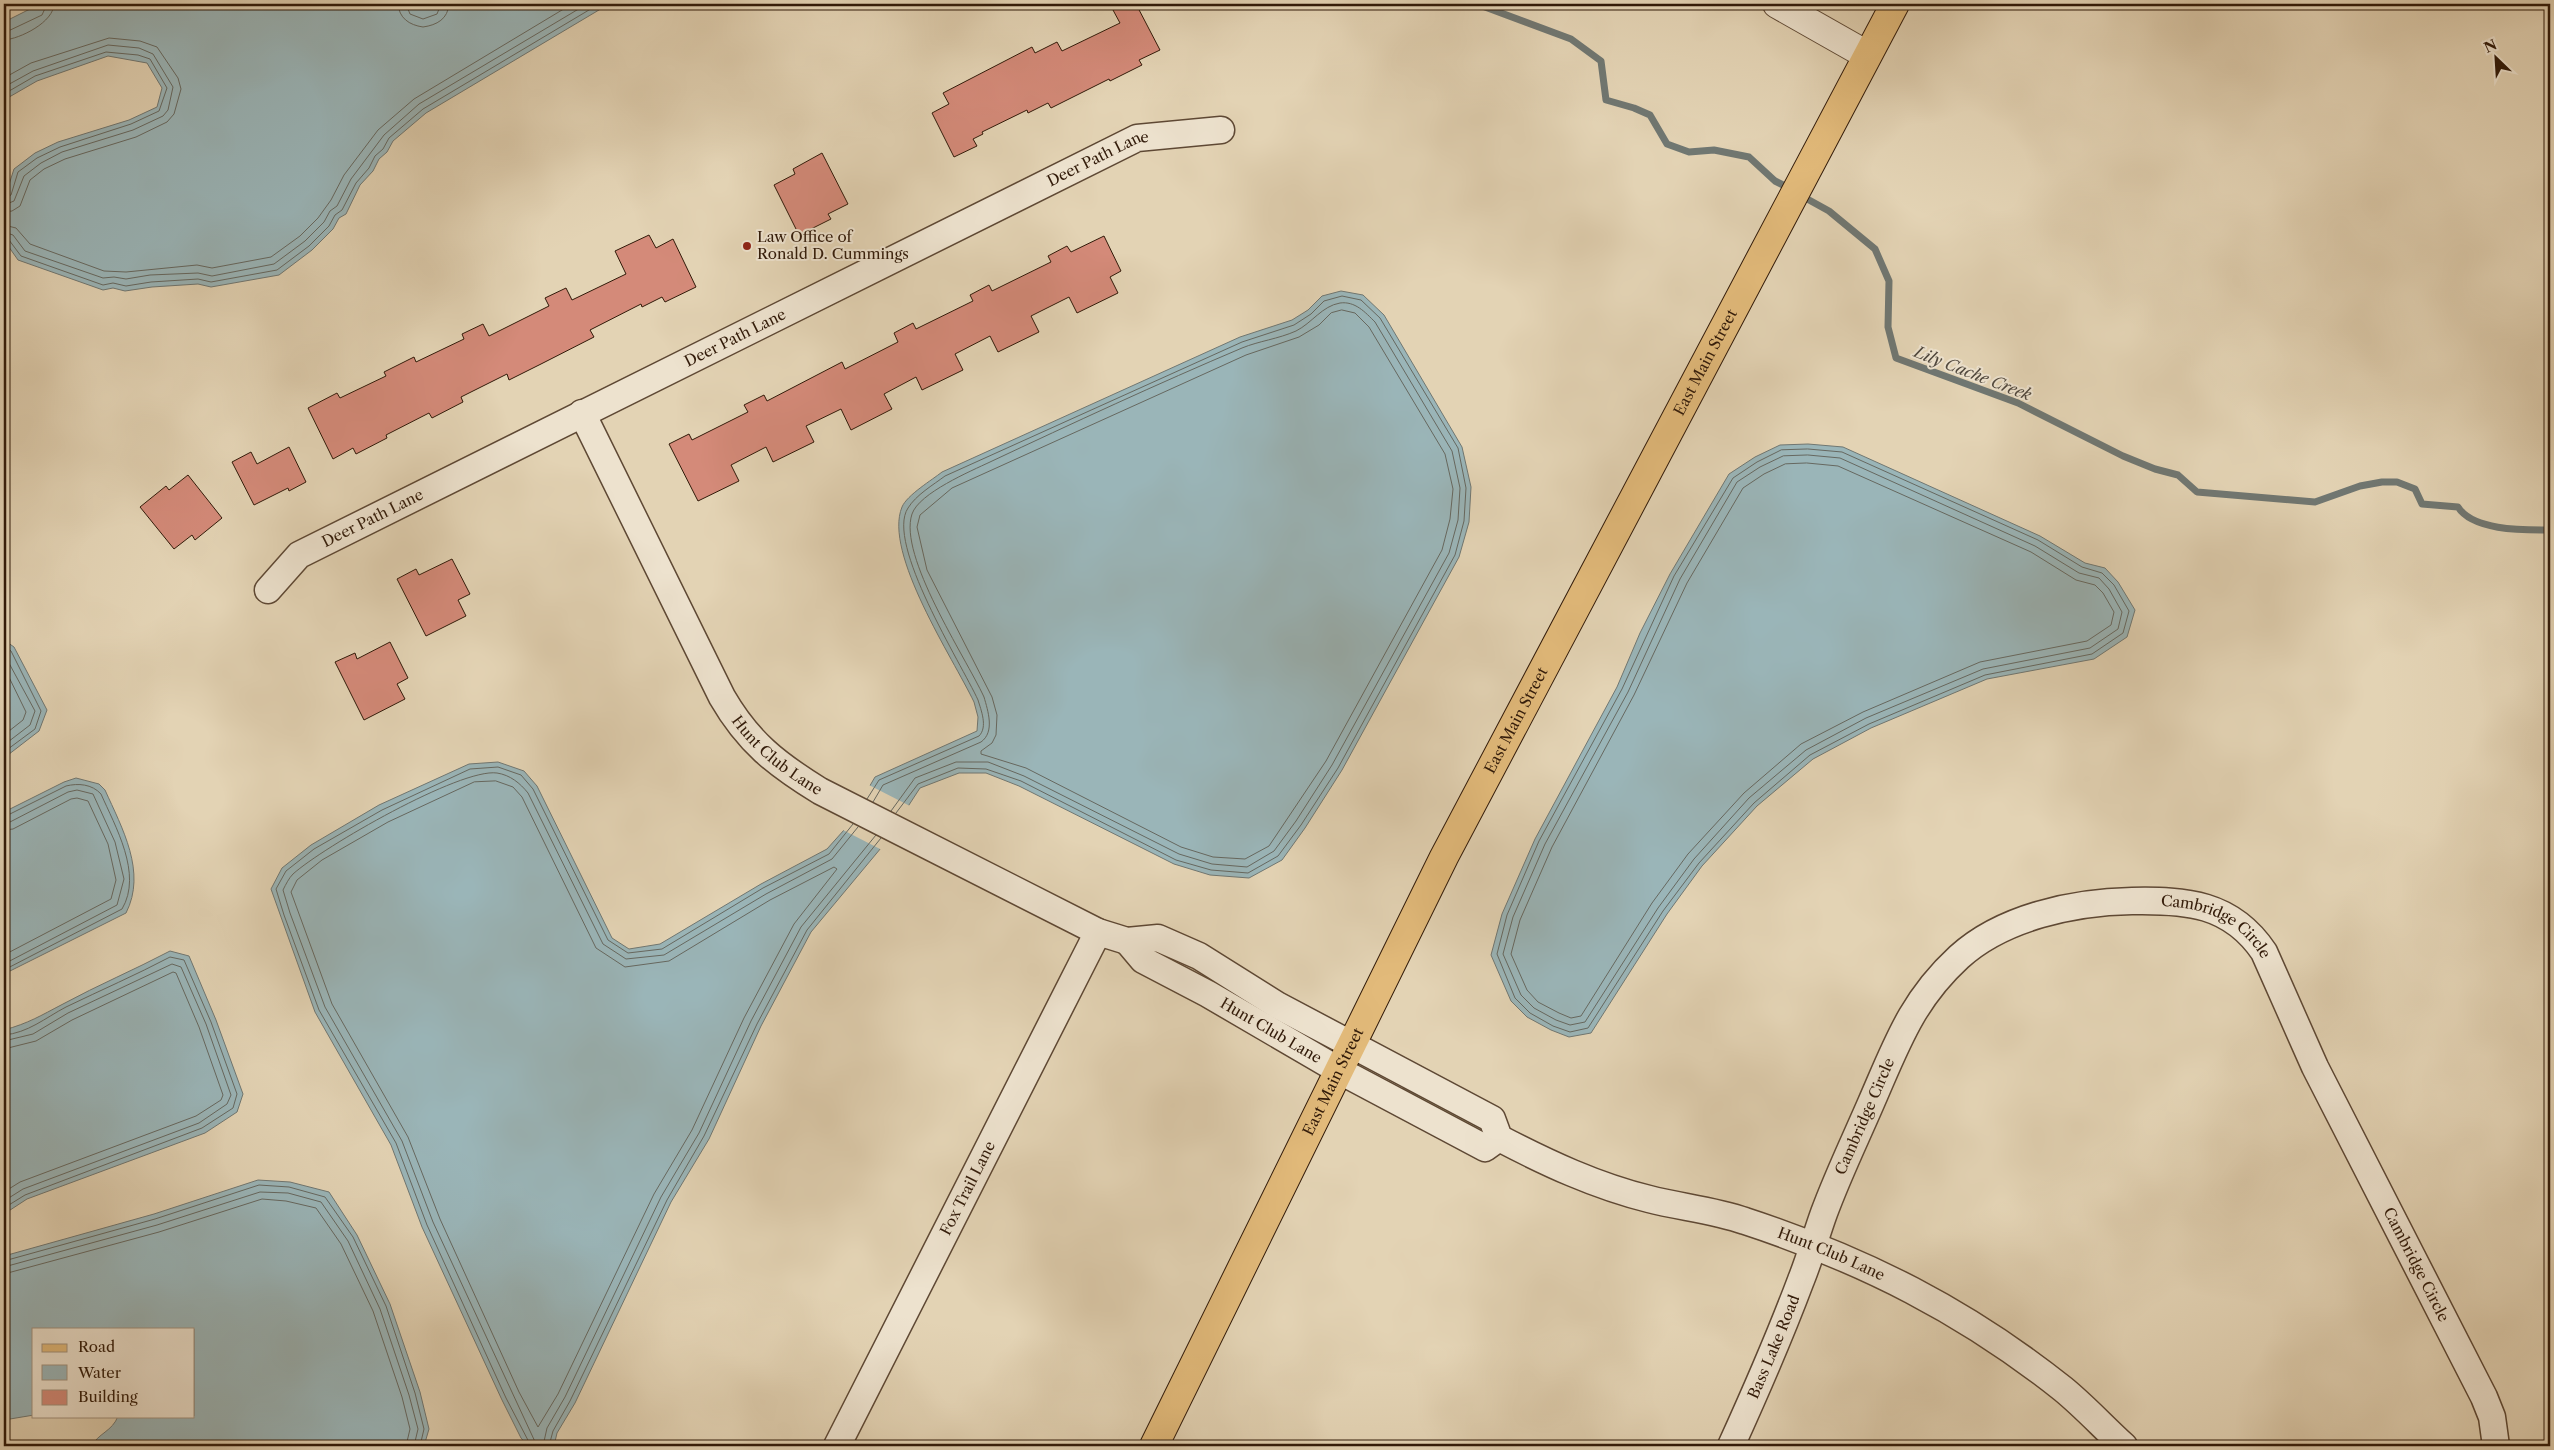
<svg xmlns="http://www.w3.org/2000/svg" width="2554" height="1450" font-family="'Libre Caslon Text',serif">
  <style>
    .green { fill: #baba88; stroke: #766a48 }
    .water { fill: #9ab5b8; stroke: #707772 }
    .pier { fill: #e3d3b4 }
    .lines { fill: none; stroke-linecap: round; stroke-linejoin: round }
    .shore { stroke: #666860; stroke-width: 1 }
    .stream { stroke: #707772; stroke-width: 7 }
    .building { fill: #d48a79; stroke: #311a09 }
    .minor-casing { stroke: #5e4834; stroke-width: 29 }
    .tertiary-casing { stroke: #5e4834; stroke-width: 30 }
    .primary-casing { stroke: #311a09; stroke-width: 30 }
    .minor { stroke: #ede2ce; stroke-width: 26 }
    .tertiary { stroke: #ede2ce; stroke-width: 28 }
    .primary { stroke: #e2ba7a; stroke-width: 28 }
    .poi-dot { fill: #8f2418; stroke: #ede2ce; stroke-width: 2 }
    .labels { text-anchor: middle; stroke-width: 4; stroke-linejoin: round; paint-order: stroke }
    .street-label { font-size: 15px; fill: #311a09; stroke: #ede2ce }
    .poi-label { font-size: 15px; fill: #311a09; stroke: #ede2ce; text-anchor: start }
    .water-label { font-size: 16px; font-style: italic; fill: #50483e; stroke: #ede2ce }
  </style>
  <rect width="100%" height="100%" fill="#e3d3b4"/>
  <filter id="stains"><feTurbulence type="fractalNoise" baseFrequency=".004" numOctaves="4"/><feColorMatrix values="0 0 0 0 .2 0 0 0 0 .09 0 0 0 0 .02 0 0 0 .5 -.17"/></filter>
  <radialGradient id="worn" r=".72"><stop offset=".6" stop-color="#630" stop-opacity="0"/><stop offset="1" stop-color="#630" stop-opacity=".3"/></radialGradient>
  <path class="green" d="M1403 1088 1483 1127 1484 1135 1399 1091Z"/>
  <path class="water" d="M40 4H411L423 8 437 4H609L426 113 393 141 387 152 379 159 373 171 360 185 346 214 339 218 333 229 312 250 279 275 211 287 198 284 152 287 125 291 113 288 103 290 18 260 4 240V200L14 169 35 153 58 142 129 120 157 107 162 88 147 63 108 56 37 81 4 100V22Z
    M1341 291 1363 295 1384 315 1462 447 1471 487 1469 522 1459 557 1342 770 1305 828 1282 860 1249 878 1210 875 1174 864 1019 786 986 773H959L920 788 881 848 811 932 761 1026 709 1139 671 1202 575 1403 557 1433 554 1446H528L521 1438 502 1400 422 1227 391 1145 315 1012 271 889 282 868 311 845 379 805 469 764 498 762 524 771 537 786 612 938 629 949 660 944 761 884 827 849 844 830 875 777 977 731 978 717 974 702C953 658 883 553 902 507 907 495 932 480 942 472L1240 337 1292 320 1308 310 1322 296Z
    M1808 444 1843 447 2040 536 2085 563 2105 568 2118 582 2135 610 2127 637 2094 659 1987 679 1871 728 1813 759 1757 806 1702 866 1667 914 1591 1033 1569 1037 1551 1030 1527 1017 1511 1001 1491 955 1502 914 1535 839 1617 687 1640 633 1670 574 1729 474 1755 457 1780 445Z
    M4 640 14 647 47 710 39 731 4 758Z
    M76 778 99 784 105 790C122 828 147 872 126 913L4 974V812L64 782Z
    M170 951 189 956 216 1020 243 1094 237 1112 205 1133 27 1199 4 1214V1030C29 1023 40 1016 63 1004 98 985 134 970 170 951Z
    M258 1180 290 1182 329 1192 357 1235 390 1304 420 1392 429 1429 424 1446H92C97 1434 113 1431 118 1416H194V1329H34V1415L4 1420V1256L154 1214Z"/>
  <path class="pier" d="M867 784 910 806 882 850 841 829Z"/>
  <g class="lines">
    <path class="shore" d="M398 4C399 18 409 25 423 27 437 25 448 19 449 4
      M406 4 410 14 423 19 437 14 441 4
      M4 33 42 15 47 4
      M4 40C20 39 54 22 54 4
      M4 78 31 63 109 38 140 41 157 47 178 78 181 89 174 114 167 122 136 137 65 159 44 169 30 180 20 206 12 211 4 212
      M4 87 33 71 108 45 139 48 153 54 173 87 168 110 163 116 133 130 62 152 41 163 24 176 14 201 4 205
      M4 94 35 76 106 52 138 55 150 59 167 88 159 111 131 124 60 147 37 158 18 172 11 195 4 198
      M4 225 16 228 30 244 104 271 126 272 197 265 212 268 271 257 300 236 318 218 331 200 344 175 378 130 414 99 572 4
      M4 232 13 235 25 251 103 278 114 277 126 279 150 275 198 273 212 276 274 264 305 241 324 222 330 211 337 206 351 179 384 135 419 104 587 4
      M4 238 9 240 21 256 103 285 113 283 126 286 151 282 198 279 211 282 277 270 309 246 329 226 335 215 342 210 356 183 369 168 375 156 383 149 389 138 423 109 599 4
      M1342 310 1355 313 1369 327 1445 454 1453 489 1450 519 1442 550 1326 761 1269 846 1245 859 1213 857 1181 847 1026 768 981 754V751L992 743 996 735 997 715 992 697 927 570 917 527 920 515 952 488 1246 355 1299 337 1319 325 1331 313Z
      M1808 449 1842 452 2038 540 2082 567 2102 573 2114 585 2129 611 2123 633 2092 654 1985 675 1869 724 1810 755 1754 803 1699 863 1663 911 1588 1028 1570 1032 1553 1026 1530 1013 1515 998 1497 954 1507 915 1539 841 1622 689 1674 576 1733 478 1757 462 1781 450Z
      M1808 455 1840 458 2035 546 2079 573 2099 578 2109 589 2122 612 2118 629 2090 648 1983 669 1866 718 1806 750 1749 798 1694 859 1658 908 1585 1022 1570 1025 1556 1020 1534 1008 1521 995 1503 954 1513 917 1545 844 1628 692 1680 579 1737 482 1760 467 1783 456Z
      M1807 463 1838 466 2031 552 2076 580 2095 585 2103 593 2114 612 2111 625 2087 641 1980 662 1863 712 1801 744 1744 793 1688 854 1652 903 1581 1016 1571 1018 1559 1013 1538 1002 1527 990 1511 954 1520 920 1552 847 1634 695 1687 583 1743 488 1764 474 1785 464Z
      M4 646 11 651 41 711 35 729 4 752
      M4 654 35 711 30 725 4 745
      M4 667 26 712 23 720 4 735
      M496 781 513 787 522 797 596 948 625 967 669 961 770 900 834 867 837 869 794 924 744 1018 692 1130 654 1194 558 1394 538 1427 519 1392 440 1219 408 1137 332 1004 291 892 297 880 322 860 388 822 474 782Z
      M867 799 879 780 979 736C988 727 981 710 978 700 961 663 885 543 908 508 916 495 933 485 945 476L1242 342 1294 325 1311 314 1324 301 1342 296 1361 300 1380 318 1458 448 1466 488 1464 521 1455 555 1338 768 1301 825 1278 856 1248 873 1211 870 1176 860 1021 781 986 769 958 768 918 784 896 813
      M873 802 883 785 981 742C995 732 988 711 984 697 965 656 898 556 912 514 919 493 971 471 990 462 1073 423 1157 384 1242 348 1259 341 1278 339 1296 331 1312 323 1322 306 1340 303 1355 301 1365 312 1375 322L1452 451 1460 488 1458 520 1449 553 1332 765 1296 821 1274 851 1247 867 1212 864 1179 854 1024 776 988 762H956L915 778 891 811
      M4 817 66 786C78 783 92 784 101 794 115 826 143 874 122 909L4 970
      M4 823 10 822 68 792 77 790 93 794 115 842 124 879 117 905 4 964
      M4 830 13 829 71 799 77 798 88 801 108 844 116 880 111 899 4 955
      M4 1035C28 1033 45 1018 66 1007 101 990 136 975 170 957L184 960 211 1022 237 1094 233 1108 202 1128 25 1195 4 1208
      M4 1041 33 1034 68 1013 172 964 181 967 206 1024 231 1095 227 1104 199 1123 23 1189 4 1201
      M4 1049 36 1041 72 1020 173 972 176 973 199 1027 223 1095 221 1100 196 1116 20 1182 4 1192
      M4 1261 155 1219 259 1185 289 1187 325 1197 353 1237 386 1306 415 1393 424 1429 420 1446
      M4 1267 157 1225 260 1192 288 1193 321 1202 348 1241 380 1309 409 1395 418 1429 414 1446
      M4 1274 159 1232 262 1199 286 1201 316 1208 341 1244 373 1311 402 1397 410 1429 406 1446
      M531 1446 506 1398 427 1225 396 1143 319 1010 284 915 276 889 286 871 314 849 382 810 470 769 498 767 521 775 533 789 608 940 628 953 662 949 763 888 829 854 853 824
      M537 1446 433 1222 402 1141 325 1007 290 913 283 890C286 884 289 878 293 874 323 847 460 768 497 773 510 775 520 783 528 793L603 944 626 959 664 955 766 894 832 859 858 827
      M543 1446 547 1428 565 1397 661 1197 699 1133 751 1021 801 927 876 835
      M549 1446 553 1431 570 1401 667 1200 704 1136 757 1024 807 930 881 838"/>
    <path class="stream" d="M1477 4 1571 39 1601 61 1606 100 1634 108 1650 115 1667 144 1689 152 1714 150 1749 157 1775 181 1791 189
      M1800 195 1829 211 1875 249 1889 281 1888 327 1896 358 2018 403 2123 456 2155 469 2178 475 2197 492 2315 502 2360 486 2382 482H2397L2415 489 2422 504 2458 507C2473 531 2524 530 2550 530"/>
  </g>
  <path class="building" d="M1126 4H1136L1160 50 1139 60 1142 65 1110 81 1109 79 1051 108 1048 103 1028 113 1027 110 982 132 983 134 973 139 977 146 954 157 932 113 949 104 943 93 1032 47 1035 53 1057 42 1062 51 1120 23 1113 10Z
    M822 153 848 204 828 214 831 219 799 235 774 185 795 174 793 169Z
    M649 235 656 248 673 239 696 287 665 302 662 297 642 307 641 304 590 330 594 337 541 364 509 380 507 374 461 397 463 402 432 418 429 413 386 435 387 438 356 454 353 448 333 459 308 408 337 393 340 398 386 376 384 372 414 357 416 362 464 339 462 334 483 324 489 336 549 306 545 298 566 288 572 300 626 274 615 251Z
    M1104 236 1121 271 1110 277 1118 293 1077 313 1069 297 1031 316 1039 332 998 352 990 336 955 354 963 370 922 390 916 377 884 394 892 409 851 430 841 409 806 426 814 442 773 462 766 447 731 465 739 481 698 501 669 444 689 434 692 440 748 412 744 405 764 395 767 401 842 362 845 369 898 342 894 333 913 323 916 329 973 301 970 295 989 285 992 291 1051 262 1048 256 1067 246 1071 252Z
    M289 447 306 482 289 491 288 488 254 505 232 462 251 452 257 464Z
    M188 475 222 518 195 540 192 535 174 549 140 507 166 486 169 490Z
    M452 559 470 594 458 600 466 616 426 636 397 579 416 569 419 575Z
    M390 642 408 678 397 684 405 699 364 720 335 662 355 653 357 659Z"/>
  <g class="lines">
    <g class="minor-casing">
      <g id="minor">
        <path id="s1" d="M582 413 722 697C748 742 776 764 820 791L1098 932 1127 941 1158 938 1199 956 1277 1005 1492 1119 1499 1138C1547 1163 1596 1186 1649 1199 1680 1207 1714 1210 1745 1221 1864 1260 1965 1311 2063 1389 2085 1407 2104 1428 2124 1446"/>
        <path id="s2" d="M268 590 299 555 1137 138 1221 130"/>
        <path id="s3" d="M1127 941 1143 960 1208 994 1340 1071 1485 1148 1499 1138"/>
        <path id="s4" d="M837 1446 1098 932"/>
        <path id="s5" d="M1731 1446C1756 1391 1780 1336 1801 1280 1810 1258 1816 1235 1824 1213 1838 1175 1855 1140 1871 1103 1896 1046 1911 1001 1959 957 2003 917 2074 902 2132 901 2186 900 2231 903 2264 952L2315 1067 2484 1397 2492 1417 2496 1446"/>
      </g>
    </g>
    <g class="tertiary-casing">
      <path id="tertiary" d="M1777 4 1867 55"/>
    </g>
    <g class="primary-casing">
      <g id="primary">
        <path id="s6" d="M1154 1446 1444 857 1895 4"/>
      </g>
    </g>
    <use href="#minor" class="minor"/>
    <use href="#tertiary" class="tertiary"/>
    <use href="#primary" class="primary"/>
  </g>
  <circle class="poi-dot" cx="747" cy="246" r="5"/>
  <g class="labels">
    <g class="street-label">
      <text dy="5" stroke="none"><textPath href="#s2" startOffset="939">Deer Path Lane</textPath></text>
      <text dy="5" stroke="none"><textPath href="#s2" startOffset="534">Deer Path Lane</textPath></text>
      <text dy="5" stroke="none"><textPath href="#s6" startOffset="1216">East Main Street</textPath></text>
      <text dy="5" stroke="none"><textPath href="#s2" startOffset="129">Deer Path Lane</textPath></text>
      <text dy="5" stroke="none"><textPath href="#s6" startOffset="811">East Main Street</textPath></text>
      <text dy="5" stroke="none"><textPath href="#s1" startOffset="398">Hunt Club Lane</textPath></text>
      <text dy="5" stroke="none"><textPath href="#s5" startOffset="820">Cambridge Circle</textPath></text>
      <text dy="5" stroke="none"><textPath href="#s3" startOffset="171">Hunt Club Lane</textPath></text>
      <text dy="5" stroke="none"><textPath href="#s6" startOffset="406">East Main Street</textPath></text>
      <text dy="5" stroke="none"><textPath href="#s5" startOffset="356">Cambridge Circle</textPath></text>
      <text dy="5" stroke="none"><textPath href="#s4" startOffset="289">Fox Trail Lane</textPath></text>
      <text dy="5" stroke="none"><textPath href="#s1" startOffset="1581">Hunt Club Lane</textPath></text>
      <text dy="5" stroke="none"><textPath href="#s5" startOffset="1225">Cambridge Circle</textPath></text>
      <text dy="5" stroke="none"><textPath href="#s5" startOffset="108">Bass Lake Road</textPath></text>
    </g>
    <g class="poi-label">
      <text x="757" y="242">Law Office of<tspan x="757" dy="17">Ronald D. Cummings</tspan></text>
    </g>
    <g class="water-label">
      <text transform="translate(1973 373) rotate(21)" y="6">Lily Cache Creek</text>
    </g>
  </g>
  <rect width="2554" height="1450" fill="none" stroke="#e3d3b4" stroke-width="20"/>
  <rect x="5" y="5" width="2544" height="1440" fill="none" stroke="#311a09" stroke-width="2.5"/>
  <rect x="10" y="10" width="2534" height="1430" fill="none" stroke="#311a09"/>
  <rect x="32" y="1328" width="162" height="90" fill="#ede2ce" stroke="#a2927f"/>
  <rect x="42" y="1344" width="25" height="8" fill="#e2ba7a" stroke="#a2927f"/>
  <text x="78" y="1352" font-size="15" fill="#311a09">Road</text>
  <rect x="42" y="1365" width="25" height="15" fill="#9ab5b8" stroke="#a2927f"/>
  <text x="78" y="1378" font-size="15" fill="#311a09">Water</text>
  <rect x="42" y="1390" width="25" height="15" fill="#d48a79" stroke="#a2927f"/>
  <text x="78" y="1402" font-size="15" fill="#311a09">Building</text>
  <g transform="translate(2496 58) rotate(335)" stroke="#ede2ce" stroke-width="4" paint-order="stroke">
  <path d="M0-4L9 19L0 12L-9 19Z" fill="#311a09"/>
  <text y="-8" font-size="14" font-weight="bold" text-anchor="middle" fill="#311a09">N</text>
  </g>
  <rect width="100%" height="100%" filter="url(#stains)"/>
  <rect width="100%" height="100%" fill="url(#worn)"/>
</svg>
